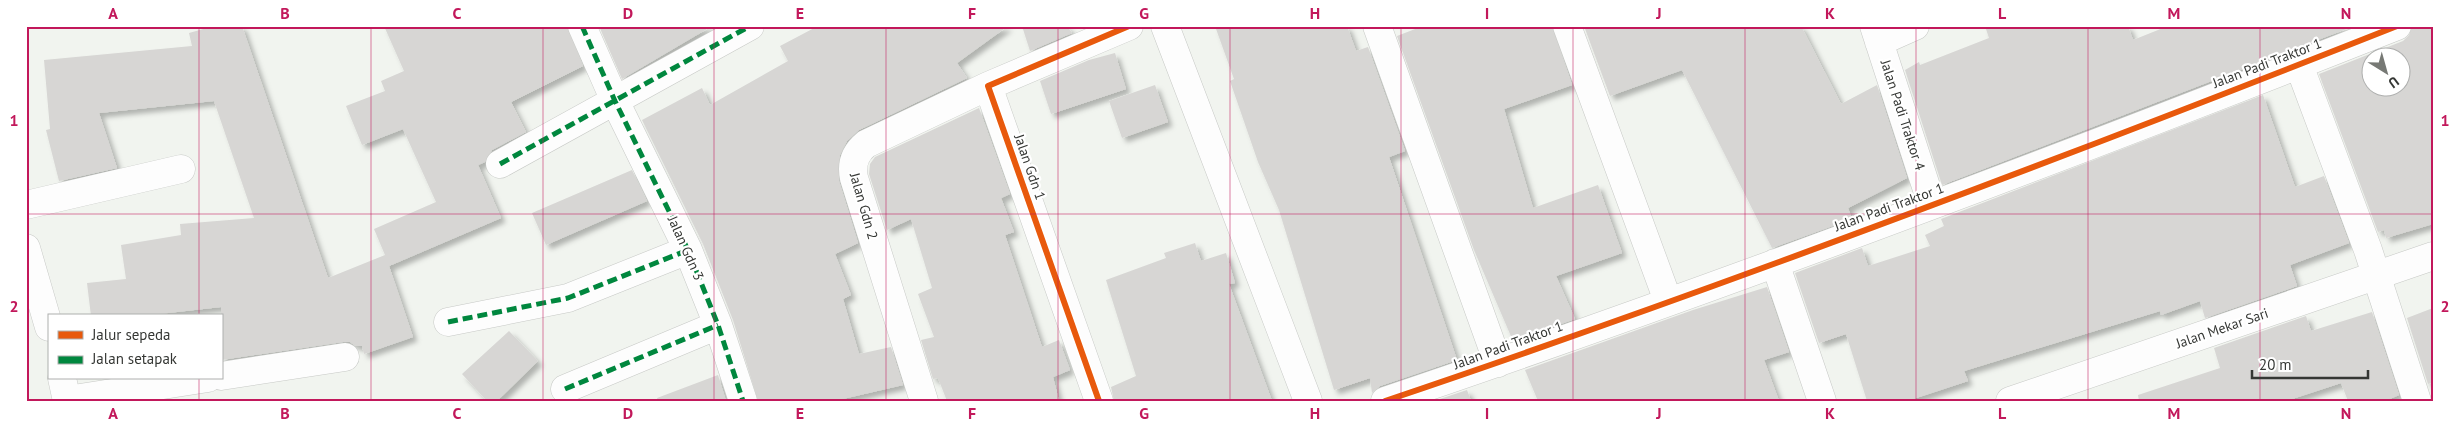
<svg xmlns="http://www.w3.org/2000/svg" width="2459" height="427" font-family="'PT Sans',sans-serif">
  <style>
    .building { fill: #d7d6d4; fill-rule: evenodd; filter: url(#shadow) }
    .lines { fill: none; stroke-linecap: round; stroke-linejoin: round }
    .street-casing { stroke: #c7c9c6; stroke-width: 29 }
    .street { stroke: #fdfdfd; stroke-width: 28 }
    .quiet { stroke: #00873e; stroke-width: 5; stroke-dasharray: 10 5; stroke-linecap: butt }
    .cycleway-casing { stroke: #fff; stroke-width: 9 }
    .cycleway { stroke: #e8590c; stroke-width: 6 }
    .grid { fill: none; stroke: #c2185b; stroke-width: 1; stroke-opacity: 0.55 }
    .labels { text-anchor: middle; stroke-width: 4.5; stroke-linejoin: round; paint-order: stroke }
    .street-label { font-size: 14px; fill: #353734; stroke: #fff }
    .neatline { fill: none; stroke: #c2185b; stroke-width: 2 }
    .grid-label { font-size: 16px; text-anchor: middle; font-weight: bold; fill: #c2185b }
  </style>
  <defs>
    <filter id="shadow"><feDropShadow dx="4.5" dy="4.5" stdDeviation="2.5" flood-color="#0004"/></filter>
  </defs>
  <rect width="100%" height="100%" fill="#f1f4ef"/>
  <path class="building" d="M214 26H242L328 278 385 255 374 229 436 202 403 129 362 145 346 106 385 91 381 81 404 71 384 26H567L583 66 511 102 526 132 492 150 485 162 478 165 501 218 389 266 388 263 413 337 364 354 362 346H356L350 342H343L221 360V307L141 316H91L87 283 126 279 121 245 181 235 180 224 254 218 214 101 99 113 117 168 59 181 46 130 50 129 44 60 192 46 189 33Z
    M599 26H712L622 79Z
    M818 26H1008L957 63 967 78 859 130 847 141 840 155 839 181 858 243 835 254 851 295 843 299 859 354 891 347 903 385 834 401H758L733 320 703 244 642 120 702 88 710 105 788 61 780 46Z
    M1022 26H1067L1072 33 1030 51Z
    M1215 26H1347L1356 51 1368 47 1405 151 1389 157 1457 360 1380 386 1372 393 1370 378 1334 390 1279 210 1258 162 1230 81 1234 79Z
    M1423 26H1552L1572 85 1504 109 1533 208 1598 185 1622 253 1556 276 1575 319 1513 341 1474 250 1397 36Z
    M1584 26H1801L1841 104 1877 85 1907 178 1848 208 1852 219 1772 248 1682 70 1610 96Z
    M1985 26H2128L2133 40 2168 26H2354L1942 185 1905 70 1919 62 1920 65 1989 38Z
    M2412 26H2433V224L2386 238 2384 230 2378 232 2319 74 2403 41 2409 35ZM2372 58H2402V88H2372Z
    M1115 53 1126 89 1051 114 1040 81 1089 60Z
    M1155 85 1168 122 1122 138 1109 101Z
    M2263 95 2295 187 2324 176 2349 243 2290 265 2297 286 2205 318 2200 301 2161 315 2160 311 1964 371 1968 381 1907 401H1867L1846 334 1819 343 1795 273 1862 248 1868 266 1930 246 1925 235 1944 226 1941 219Z
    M979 108 1010 194 1001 198 1014 232 1005 235 1042 347 1059 340 1070 370 1053 377 1059 401H947L938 378 933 379 921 340 934 337 918 294 932 288 911 219 887 230 869 174 870 164 875 157Z
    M632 170 647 201 546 245 532 213Z
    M1195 243 1201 261 1226 253 1235 283 1229 284 1272 401H1114L1111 387 1136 376 1106 280 1166 258 1164 253Z
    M1767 287 1789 352 1764 360 1779 401H1538L1525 370 1693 310Z
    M2433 308V382L2428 384 2407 318Z
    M2372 312 2399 395 2385 401H2348L2341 383 2286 401H2139L2138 395 2220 368 2214 348 2306 316 2311 331Z
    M509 331 538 361 497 401H487L462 374Z
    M718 375 726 401H658L657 398Z
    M1467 390 1471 401H1434Z"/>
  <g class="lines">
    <g class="street-casing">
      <path id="street" d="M582 26 615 101 688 250 718 325 743 401
        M1165 26 1308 401
        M1377 26 1498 363
        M1567 26 1668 301
        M1874 26 1932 205
        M1879 42 1915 26
        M2299 65 2368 250 2417 401
        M500 164 750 26
        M26 205 181 169
        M26 248 49 327
        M1775 263 1822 401
        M448 322 568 298 688 250
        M221 376 345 357
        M62 378 67 401
        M565 389 718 325
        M67 400 208 378
        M924 401 854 178C851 164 855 153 866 144L988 86
        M1099 401 988 86 1129 26
        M1385 401C1726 286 2063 158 2397 26
        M2010 401 2433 256"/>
    </g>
    <use href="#street" class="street"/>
    <path class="quiet" d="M582 26 615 101 688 250 718 325 743 401
      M500 164 750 26
      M448 322 568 298 688 250
      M565 389 718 325"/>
    <g class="cycleway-casing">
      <path id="cycleway" d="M1099 401 988 86 1129 26
        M1385 401C1726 286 2063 158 2397 26"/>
    </g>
    <use href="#cycleway" class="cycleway"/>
  </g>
  <path class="grid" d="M199 26V316M371 26V401M543 26V401M714 26V401M886 26V401M1058 26V401M1230 26V401M1401 26V401M1573 26V401M1745 26V401M1916 26V401M2088 26V401M2260 26V401M26 214H2433M199 378V401"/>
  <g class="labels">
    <g class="street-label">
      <text transform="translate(2267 63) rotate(-21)" y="5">Jalan Padi Traktor 1</text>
      <text transform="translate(1903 115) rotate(72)" y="5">Jalan Padi Traktor 4</text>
      <text transform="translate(1030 167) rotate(71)" y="5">Jalan Gdn 1</text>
      <text transform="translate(864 206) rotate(74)" y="5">Jalan Gdn 2</text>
      <text transform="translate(1889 207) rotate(-20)" y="5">Jalan Padi Traktor 1</text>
      <text transform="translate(686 248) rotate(66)" y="5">Jalan Gdn 3</text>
      <text transform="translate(2222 328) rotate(-19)" y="5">Jalan Mekar Sari</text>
      <text transform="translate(1508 345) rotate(-20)" y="5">Jalan Padi Traktor 1</text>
    </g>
  </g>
  <rect width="2459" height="427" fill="none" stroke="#ffffff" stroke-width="55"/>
  <rect x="48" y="314" width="175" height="65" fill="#ffffff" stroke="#aeafae"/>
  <rect x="58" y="331" width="25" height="8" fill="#e8590c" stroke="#aeafae"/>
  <text x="92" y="340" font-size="15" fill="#353734">Jalur sepeda</text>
  <rect x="58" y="356" width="25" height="8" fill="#00873e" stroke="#aeafae"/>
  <text x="92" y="364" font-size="15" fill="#353734">Jalan setapak</text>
  <g transform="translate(2386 72) rotate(143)"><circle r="24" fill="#ffffff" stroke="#aeafae"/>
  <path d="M0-4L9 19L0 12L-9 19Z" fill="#777975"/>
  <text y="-8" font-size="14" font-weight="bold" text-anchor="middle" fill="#353734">U</text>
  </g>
  <path d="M2252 370v8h116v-8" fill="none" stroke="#353734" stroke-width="2.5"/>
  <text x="2259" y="370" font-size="15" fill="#353734" stroke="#ffffff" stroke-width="4" paint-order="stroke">20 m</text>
  <rect x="28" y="28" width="2404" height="372" class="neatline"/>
  <g class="grid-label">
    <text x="113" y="19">A</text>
    <text x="285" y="19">B</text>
    <text x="457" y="19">C</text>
    <text x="628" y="19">D</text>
    <text x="800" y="19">E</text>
    <text x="972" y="19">F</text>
    <text x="1144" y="19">G</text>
    <text x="1315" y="19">H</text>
    <text x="1487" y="19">I</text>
    <text x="1659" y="19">J</text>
    <text x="1830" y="19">K</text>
    <text x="2002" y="19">L</text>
    <text x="2174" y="19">M</text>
    <text x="2346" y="19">N</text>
    <text x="14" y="126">1</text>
    <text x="2445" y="126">1</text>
    <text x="14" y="312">2</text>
    <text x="2445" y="312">2</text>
    <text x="113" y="419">A</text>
    <text x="285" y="419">B</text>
    <text x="457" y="419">C</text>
    <text x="628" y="419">D</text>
    <text x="800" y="419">E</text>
    <text x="972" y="419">F</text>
    <text x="1144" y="419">G</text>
    <text x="1315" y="419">H</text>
    <text x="1487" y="419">I</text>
    <text x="1659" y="419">J</text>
    <text x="1830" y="419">K</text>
    <text x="2002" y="419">L</text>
    <text x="2174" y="419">M</text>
    <text x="2346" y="419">N</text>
  </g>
</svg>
